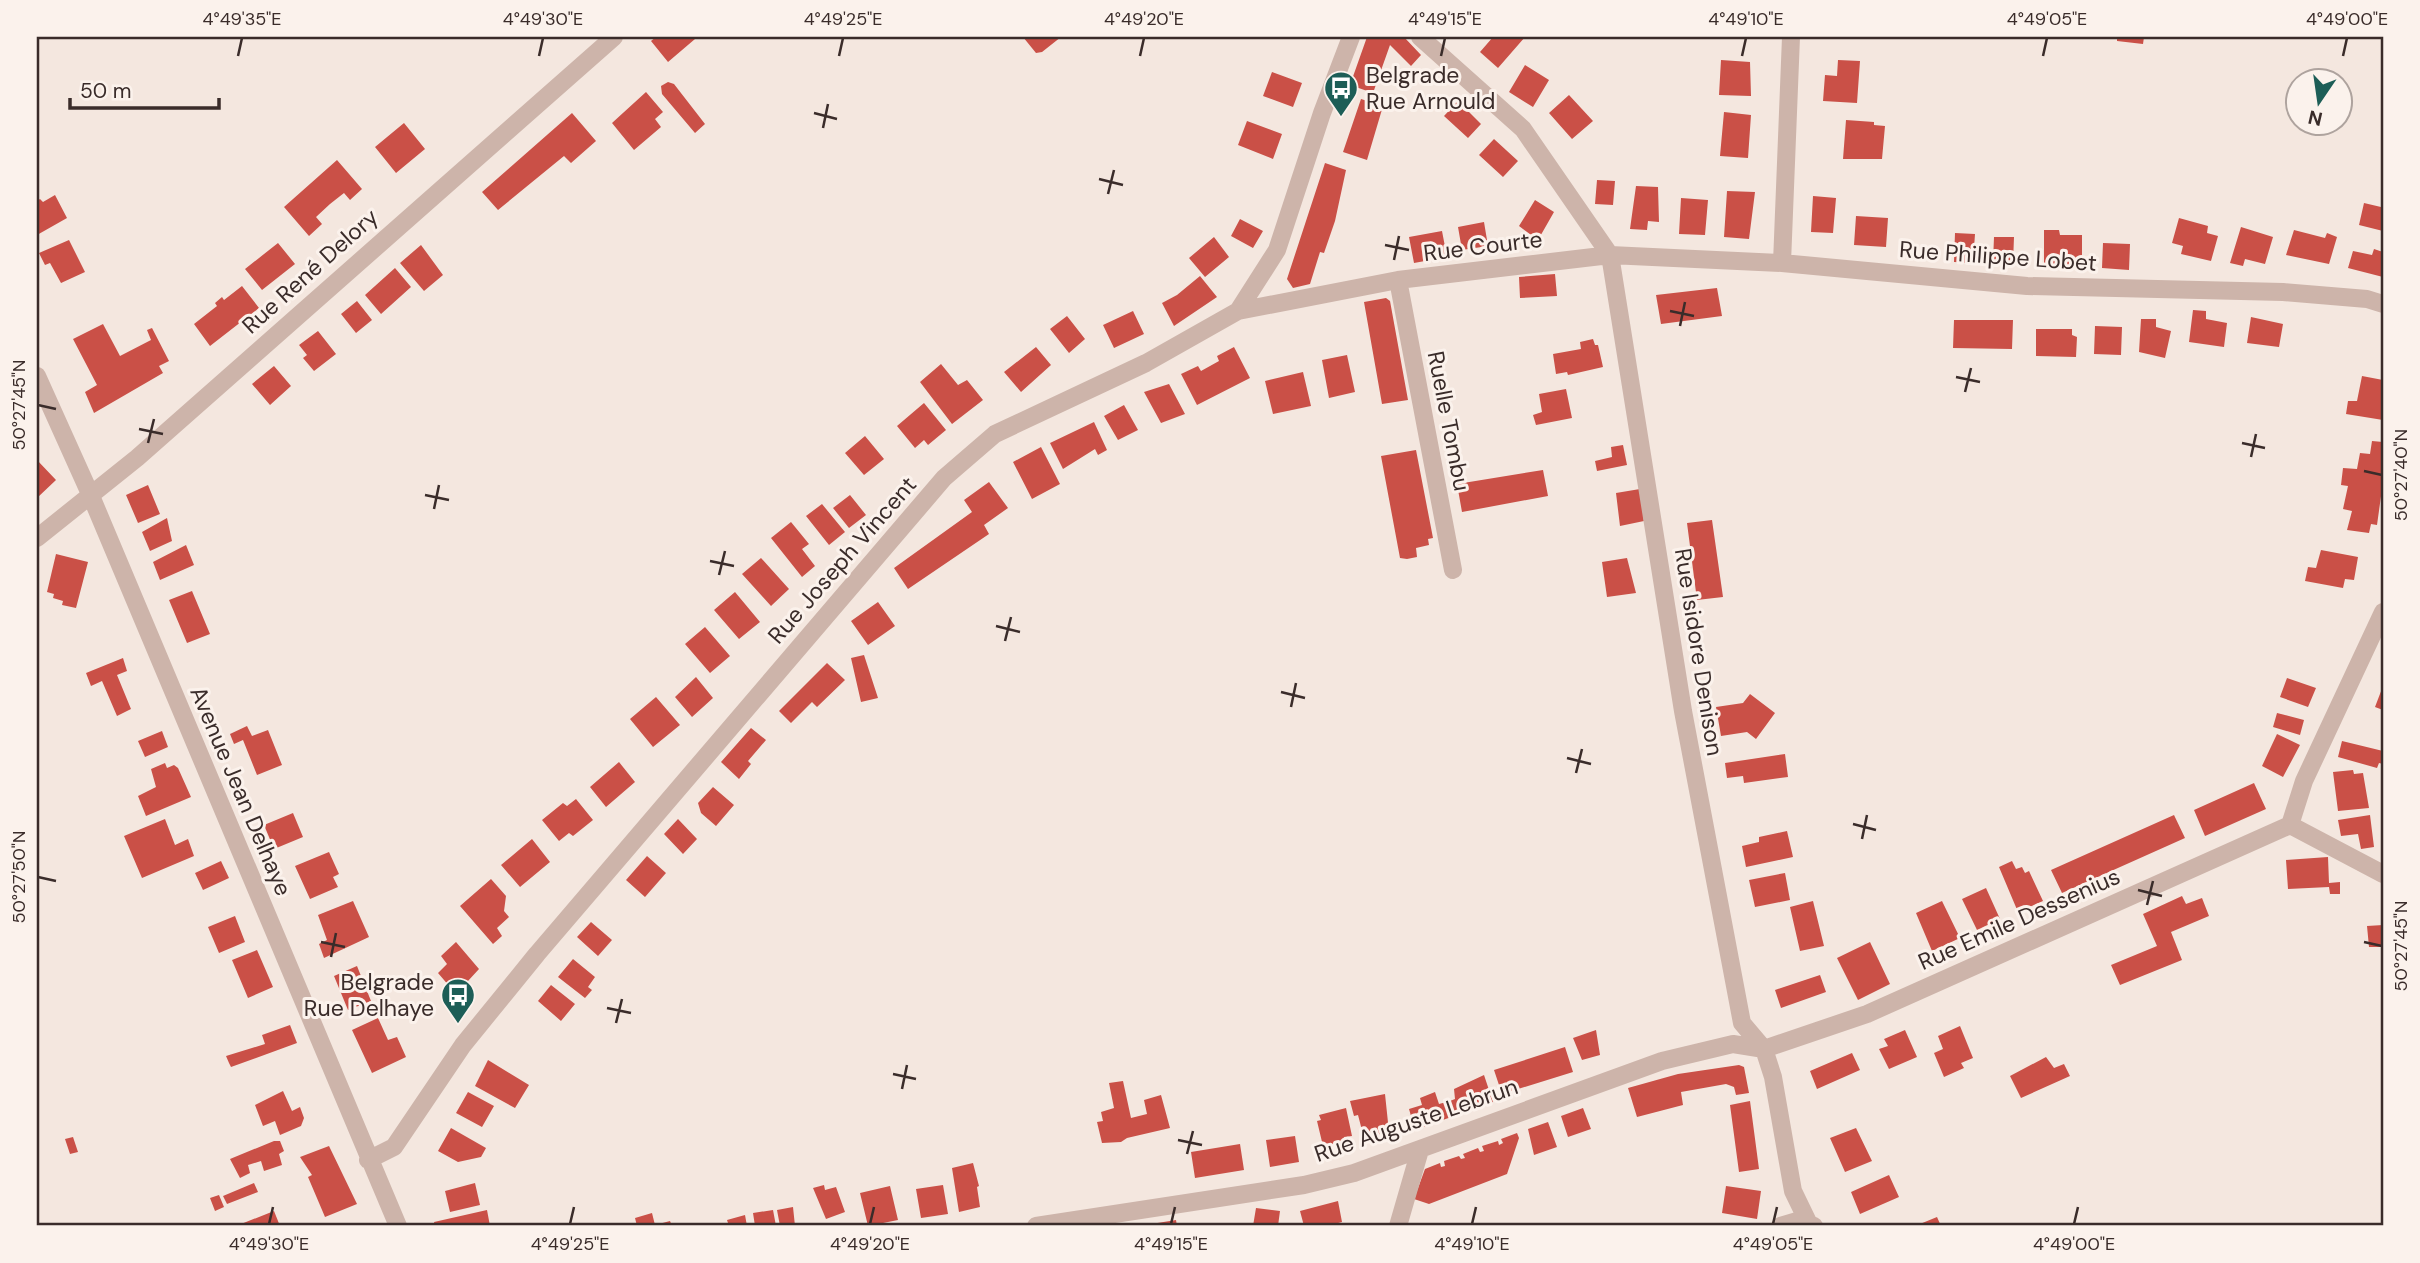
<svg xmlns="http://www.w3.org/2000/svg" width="2420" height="1263" font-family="'DM Sans',sans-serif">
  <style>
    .building { fill: #ca5047 }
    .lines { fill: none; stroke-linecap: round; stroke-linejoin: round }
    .minor { stroke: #cdb4aa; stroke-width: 18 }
    .ticks { fill: none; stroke: #3a2c2a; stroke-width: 2.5 }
    .labels { text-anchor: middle; stroke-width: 6; stroke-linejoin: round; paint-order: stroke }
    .poi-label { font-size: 23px; fill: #3a2c2a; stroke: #fbf2ec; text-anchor: start }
    .street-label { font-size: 23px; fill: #3a2c2a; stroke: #fbf2ec }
    .neatline { fill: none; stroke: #3a2c2a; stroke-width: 2.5 }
    .ticks-label { font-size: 18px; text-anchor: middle; fill: #3a2c2a }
  </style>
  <rect width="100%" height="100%" fill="#f4e7df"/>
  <path class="building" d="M656 37H693L695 39 668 62 651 41Z
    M1023 37H1061L1042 52 1036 53Z
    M1367 37H1404L1421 55 1411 66 1390 45 1373 93 1350 85Z
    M1493 37H1525L1498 68 1480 52Z
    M2117 37H2144L2143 44 2117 41Z
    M1721 60 1750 62 1751 96 1719 95Z
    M1838 60 1860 61 1857 103 1823 101 1825 75 1837 76Z
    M1525 65 1549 80 1533 107 1509 92Z
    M1272 72 1302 83 1293 107 1263 96Z
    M668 82 674 84 705 124 695 133 662 94 661 86Z
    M646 92 663 112 655 119 661 127 634 150 612 123Z
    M1569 95 1593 121 1572 139 1549 113Z
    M1361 99 1383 106 1367 160 1343 152Z
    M1458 101 1481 124 1468 138 1444 116Z
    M1724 112 1751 115 1748 158 1720 156Z
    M572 113 596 141 571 163 564 156 498 210 482 192Z
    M1846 120 1874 122V125L1885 126 1882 159H1843Z
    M1247 121 1282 134 1273 159 1238 145Z
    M404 123 425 149 396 173 375 147Z
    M1494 139 1518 161 1503 177 1479 155Z
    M337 160 362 189 350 200 344 193 330 204 316 217 322 224 309 236 284 207Z
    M1325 163 1346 170 1335 221 1324 253 1320 252 1310 284 1293 288 1287 279Z
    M1597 180 1615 181 1613 205 1595 204Z
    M1636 186 1658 187 1659 222 1648 221 1647 230 1630 229Z
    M1727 191 1755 192 1749 239 1724 237Z
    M55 195 67 218 37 235V201L40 199 43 202Z
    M1813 196 1836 198 1833 233 1811 232Z
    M1681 198 1708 200 1705 235 1679 234Z
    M1535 200 1554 212 1538 240 1519 226Z
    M2382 201 2383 231 2359 225 2364 203 2381 207Z
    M1856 216 1888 218 1886 247 1854 245Z
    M2179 218 2208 226 2207 233 2218 236 2211 261 2181 254 2183 246 2172 243Z
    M1240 219 1263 231 1253 248 1231 236Z
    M1484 222 1488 246 1462 250 1458 227Z
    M2241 227 2273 237 2265 264 2245 259 2243 266 2230 263Z
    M2044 230H2059L2060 235H2082V269L2044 268Z
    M2294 230 2325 238 2327 233 2337 237 2329 264 2286 255Z
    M1442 231 1447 257 1414 263 1409 237Z
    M1955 233 1975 234 1973 263 1954 262Z
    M1214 237 1229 257 1205 277 1189 258Z
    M1994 237H2014L2013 263 1993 262Z
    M69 240 85 272 61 283 50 263 45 265 39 253Z
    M278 243 295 264 262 290 245 269Z
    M2103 243 2130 244 2129 270 2102 268Z
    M421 245 443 275 424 291 400 263Z
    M2374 249 2383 252V277L2348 268 2353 251 2372 255Z
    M395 268 411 287 381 314 365 295Z
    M1555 274 1557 296 1520 298 1519 277Z
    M1200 276 1217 297 1174 326 1162 303 1177 295Z
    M242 286 259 308 210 346 194 324 217 306 215 303 222 297 224 300Z
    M1717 288 1722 316 1661 324 1656 295Z
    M1386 298 1390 301 1408 400 1382 404 1364 302Z
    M357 301 372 320 356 333 341 314Z
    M2193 310 2206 311V319L2227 323 2224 347 2189 342Z
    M1133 311 1144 334 1114 348 1103 325Z
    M1067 316 1085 339 1069 353 1050 329Z
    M2251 317 2283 324 2279 347 2247 343Z
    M2141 319H2156V327L2171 331 2165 358 2139 352Z
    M1954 320H2013L2012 349 1953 348Z
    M103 324 120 356 151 340 147 330 152 328 169 361 159 366 163 373 94 413 85 392 97 385 73 339Z
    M2095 326 2122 327 2121 355 2094 354Z
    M2036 329H2072V335L2077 337 2076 357 2036 356Z
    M318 331 336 354 314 371 303 358 307 355 299 345Z
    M1593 339 1595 345H1598L1603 367 1568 375 1567 372 1556 374 1553 354 1581 349 1580 342Z
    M1036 347 1051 365 1021 392 1004 372Z
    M1234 347 1250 378 1197 405 1181 374 1198 366 1201 371 1219 361 1217 356Z
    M1347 355 1355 392 1329 398 1322 360Z
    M941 364 958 385 967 380 983 400 952 424 920 382Z
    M274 366 291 386 270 405 252 384Z
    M1303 372 1311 406 1273 414 1265 381Z
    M2362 376 2383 380V420L2346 414 2348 401H2357Z
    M1169 384 1185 414 1161 423 1144 392Z
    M1566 389 1572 418 1536 425 1533 415 1542 412 1539 394Z
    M924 403 946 430 928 445 924 440 915 448 897 426Z
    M1124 405 1138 430 1118 440 1104 416Z
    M1094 422 1107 450 1098 455 1095 449 1063 469 1050 443Z
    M865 436 884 459 864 475 845 453Z
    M2372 441 2383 442V482L2377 525 2371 524 2369 533 2347 530 2352 511 2343 509 2348 486 2341 485 2343 468 2357 469 2360 453 2370 454Z
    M1623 445 1627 465 1597 471 1595 461 1612 457 1611 447Z
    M1041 447 1060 484 1032 499 1013 462Z
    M1416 450 1433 538 1428 539 1429 545 1416 548 1417 557 1407 559 1400 558 1381 456Z
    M37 460 56 480 37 498Z
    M1543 470 1548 496 1462 512 1457 484Z
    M989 482 1008 508 984 525 989 534 908 589 894 568 972 512 964 500Z
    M148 485 160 514 138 523 126 495Z
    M1640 489 1644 521 1620 526 1616 493Z
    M850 495 866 515 849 528 833 508Z
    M822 504 845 532 829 545 806 516Z
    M167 518 172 541 150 551 142 532Z
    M1712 520 1723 597 1697 600 1687 523Z
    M791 522 809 544 802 549 815 566 802 577 771 538Z
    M186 545 194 565 160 580 153 562Z
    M2321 550 2358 557 2354 580 2345 579 2343 588 2305 581 2308 567 2316 568Z
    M56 554 88 562 76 608 62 605 63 601 53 598 54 594 47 592Z
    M761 558 789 589 771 606 742 574Z
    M1627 558 1636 593 1607 597 1602 562Z
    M192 591 210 634 187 643 169 600Z
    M735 592 760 622 739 639 714 610Z
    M878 602 895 626 868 645 851 621Z
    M705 627 730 656 710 673 685 644Z
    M864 655 878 698 861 702 851 658Z
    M123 658 127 671 117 675 131 709 117 716 102 681 91 686 86 673Z
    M827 663 845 680 817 707 812 702 791 723 779 711Z
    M696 677 713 698 692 717 675 697Z
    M2287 678 2316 688 2308 707 2280 697Z
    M2383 686V710L2375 707Z
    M1750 694 1775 713 1756 739 1747 732 1721 736 1716 707 1743 703Z
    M656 697 680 725 653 747 630 719Z
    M2277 713 2304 720 2300 735 2273 727Z
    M247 726 252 736 268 730 282 765 257 775 243 740 234 744 230 734Z
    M751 728 766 740 748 761 751 764 739 779 721 762Z
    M162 731 168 747 145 757 138 741Z
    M2277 734 2300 745 2283 777 2262 766Z
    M2342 741 2383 751V764L2379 763 2377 768 2338 757Z
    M1785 754 1788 777 1744 783 1743 776 1727 778 1725 763Z
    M619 762 635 782 606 807 590 787Z
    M165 763 167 768 174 765 178 768 191 797 146 816 138 796 156 787 151 769Z
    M2353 770 2354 774 2363 773 2369 808 2338 811 2333 772Z
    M2254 783 2266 809 2205 836 2194 810Z
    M713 787 734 805 716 826 701 813 698 803Z
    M576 799 593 820 573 836 569 833 559 841 542 820 563 803 567 806Z
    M293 813 303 837 274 849 264 825Z
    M2174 815 2185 838 2062 893 2051 870Z
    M2370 815 2374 847 2361 849 2358 834 2341 836 2338 820Z
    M165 819 175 845 188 839 194 856 142 878 124 836Z
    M678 819 697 839 683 854 664 834Z
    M1787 831 1793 857 1746 867 1742 846 1759 842V837Z
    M532 839 550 862 520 887 501 865Z
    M329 852 339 874 333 877 338 887 310 899 295 866Z
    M647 856 666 873 645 897 626 880Z
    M2328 857 2329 883 2340 882V894H2330L2329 887 2288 889 2286 860Z
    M221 861 229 878 203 890 195 873Z
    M2012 861 2016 869 2022 867 2025 873 2029 871 2043 901 2018 912 1999 867Z
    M1785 873 1790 900 1755 907 1749 880Z
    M491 879 506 896 504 911 509 917 497 928 502 936 493 944 460 906Z
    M1986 888 2000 919 1977 930 1962 899Z
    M2182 896 2186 904 2202 898 2209 916 2171 932 2182 960 2120 985 2111 965 2157 946 2143 914Z
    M353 901 369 937 324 958 319 944 327 940 318 915Z
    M1813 901 1824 946 1800 951 1790 907Z
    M1942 901 1960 938 1932 951 1916 913Z
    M235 916 245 942 219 953 208 927Z
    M591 922 612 940 598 956 577 937Z
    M2383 925V947H2369L2367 926Z
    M456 942 479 969 456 994 438 973 447 964 441 956Z
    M1870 942 1890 984 1858 1000 1837 958Z
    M257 950 273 987 248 998 232 960Z
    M573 959 595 977 588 987 592 990 585 998 558 977Z
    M357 966 371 1001 348 1010 334 976Z
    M1820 975 1826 992 1781 1008 1775 990Z
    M551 985 575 1004 561 1021 538 1001Z
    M378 1018 388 1040 397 1037 406 1057 372 1073 352 1030Z
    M290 1025 297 1043 231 1067 229 1063 226 1056 265 1044 262 1035Z
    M1960 1026 1973 1058 1961 1063 1964 1068 1944 1077 1934 1053 1943 1049 1938 1036Z
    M1596 1030 1600 1055 1582 1060 1573 1038Z
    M1905 1030 1917 1057 1889 1069 1879 1049 1888 1046 1884 1039Z
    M1565 1047 1573 1072 1502 1094 1494 1070Z
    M1852 1053 1860 1070 1817 1089 1810 1071Z
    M2046 1057 2054 1068 2064 1064 2070 1076 2021 1098 2010 1076Z
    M488 1060 529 1085 515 1108 475 1086Z
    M1739 1065 1744 1067 1749 1093 1736 1095 1734 1087 1726 1084 1681 1092 1683 1105 1637 1117 1628 1088 1678 1074Z
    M1484 1075 1493 1102 1415 1130 1409 1109 1422 1105 1420 1098 1435 1092 1439 1104 1450 1101 1455 1099 1454 1089Z
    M1123 1081 1131 1118 1147 1114 1144 1100 1161 1095 1170 1128 1127 1138 1121 1142 1102 1143 1097 1122 1103 1121 1101 1112 1114 1108 1109 1083Z
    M283 1091 292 1111 300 1107 304 1118 301 1126 280 1135 275 1121 263 1126 255 1105Z
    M468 1092 494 1106 482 1127 456 1113Z
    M1385 1094 1389 1132 1364 1138 1358 1115 1354 1116 1350 1101Z
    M1750 1101 1759 1169 1739 1172 1730 1105Z
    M1346 1108 1352 1136 1344 1137 1345 1141 1323 1146 1317 1121 1321 1120 1319 1115Z
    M1583 1108 1591 1129 1568 1137 1561 1116Z
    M1548 1122 1557 1147 1534 1155 1528 1129Z
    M451 1128 486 1148 481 1157 458 1162 438 1151Z
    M1856 1128 1872 1161 1845 1172 1830 1138Z
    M1517 1133 1519 1138 1507 1174 1429 1204 1414 1199 1425 1169 1440 1163 1441 1167 1445 1166 1444 1161 1459 1156 1461 1159 1465 1158 1463 1154 1478 1148 1480 1152 1484 1151 1482 1146 1498 1141 1499 1145 1503 1143 1501 1139Z
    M1295 1136 1299 1162 1270 1167 1266 1140Z
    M73 1137 78 1152 70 1154 65 1139Z
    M274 1141H280L284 1151 279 1154 282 1165 264 1171 261 1161 248 1165 250 1173 240 1178 230 1159Z
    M1240 1144 1244 1170 1195 1178 1191 1152Z
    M329 1146 357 1204 325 1217 308 1177 312 1175 300 1157Z
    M973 1163 979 1186 977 1187 980 1207 959 1212 952 1168Z
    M1889 1175 1899 1197 1860 1214 1851 1192Z
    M254 1183 258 1192 227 1204 223 1196Z
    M475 1183 480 1205 450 1212 445 1191Z
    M824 1185 825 1190 836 1187 845 1212 826 1219 813 1188Z
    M943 1185 948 1214 921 1218 916 1189Z
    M890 1186 898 1220 868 1226 860 1193Z
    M1726 1186 1761 1191 1757 1219 1722 1213Z
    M219 1195 224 1207 215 1211 210 1198Z
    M1338 1201 1342 1222 1327 1226H1304L1300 1211Z
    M793 1207 795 1226H780L777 1210Z
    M1256 1208 1280 1211 1278 1226H1253Z
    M487 1210 490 1226H435L434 1222Z
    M773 1210 776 1226H755L753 1213Z
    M274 1211 280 1226H236Z
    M652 1213 655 1225 670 1221 672 1226H637L635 1218Z
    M745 1215 747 1226H729L727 1220Z
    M1937 1217 1941 1226H1915Z
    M1176 1220 1177 1226H1145V1225Z"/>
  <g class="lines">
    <path class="minor" d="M1420 37 1523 129 1610 255 1683 711 1742 1023 1764 1049 1773 1077 1793 1191 1808 1222
      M1782 263 1791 37
      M1398 280 1453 570
      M1238 311 1398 280 1610 255 1782 263 2027 286 2283 292 2367 299 2383 304
      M37 376 91 496 398 1226
      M37 538 137 458 614 37
      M2290 825 2304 781 2383 612
      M2290 825 2383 874
      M368 1160 394 1147 463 1045 537 954 944 478 995 434 1146 363 1238 311 1277 250 1322 113 1351 37
      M1036 1226 1304 1185 1354 1173 1662 1061 1733 1044 1764 1049 1867 1014 2290 825
      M1398 1226 1420 1150
      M1780 1226 1800 1220 1814 1226"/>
  </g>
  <path class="ticks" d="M238 56 242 38M539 56 543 38M839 56 843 38M1140 56 1144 38M1441 56 1445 38M1742 56 1746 38M2043 56 2047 38M2343 56 2347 38M814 113 837 119M823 128 828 104M1099 179 1123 185M1108 194 1114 170M1385 245 1409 250M1394 260 1399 236M1670 311 1694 316M1680 326 1685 302M1956 377 1980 382M1965 392 1971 368M38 405 56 409M139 429 163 434M148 443 154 419M2242 443 2265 448M2251 457 2256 434M2364 471 2382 475M425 495 449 500M434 509 439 485M710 561 734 566M719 575 725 551M996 626 1020 632M1005 641 1011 617M1281 692 1305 698M1291 707 1296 683M1567 758 1591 764M1576 773 1582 749M1853 824 1876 830M1862 839 1867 815M38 877 56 881M2138 890 2162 896M2147 905 2153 881M321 942 345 947M2364 942 2382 946M331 957 336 933M607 1008 631 1013M616 1023 622 999M893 1074 916 1079M902 1089 907 1065M1178 1140 1202 1145M1187 1154 1193 1131M269 1224 273 1207M570 1224 574 1207M870 1224 874 1207M1171 1224 1175 1207M1472 1224 1476 1207M1773 1224 1777 1207M2074 1224 2078 1207"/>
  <defs>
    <g id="bus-pin" transform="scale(1.75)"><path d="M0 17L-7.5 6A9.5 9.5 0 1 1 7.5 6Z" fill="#1d5e57" stroke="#fbf2ec"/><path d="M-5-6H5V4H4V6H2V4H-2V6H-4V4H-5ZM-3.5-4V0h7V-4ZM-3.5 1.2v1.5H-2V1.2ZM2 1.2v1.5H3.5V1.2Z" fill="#fff"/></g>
  </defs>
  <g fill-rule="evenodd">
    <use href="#bus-pin" x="1341" y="88"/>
    <use href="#bus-pin" x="458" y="995"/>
  </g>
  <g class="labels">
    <g class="poi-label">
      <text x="1366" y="83">Belgrade<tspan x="1366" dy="26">Rue Arnould</tspan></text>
      <text x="434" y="990" text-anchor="end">Belgrade<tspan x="434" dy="26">Rue Delhaye</tspan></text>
    </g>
    <g class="street-label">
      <text transform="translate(1483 246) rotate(-7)" y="8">Rue Courte</text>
      <text transform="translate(1998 256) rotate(4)" y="8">Rue Philippe Lobet</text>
      <text transform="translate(310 271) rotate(-42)" y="8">Rue René Delory</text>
      <text transform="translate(1449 421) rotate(79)" y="8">Ruelle Tombu</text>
      <text transform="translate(842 560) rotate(-49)" y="8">Rue Joseph Vincent</text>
      <text transform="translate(1699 652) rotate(81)" y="8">Rue Isidore Denison</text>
      <text transform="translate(241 791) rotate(67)" y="8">Avenue Jean Delhaye</text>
      <text transform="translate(2019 919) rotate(-24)" y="8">Rue Emile Dessenius</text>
      <text transform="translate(1416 1120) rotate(-19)" y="8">Rue Auguste Lebrun</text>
    </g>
  </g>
  <rect width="2420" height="1263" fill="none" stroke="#fbf2ec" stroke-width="77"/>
  <g transform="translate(2319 102) rotate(193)"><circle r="33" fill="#fbf2ec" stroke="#aea39e" stroke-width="2"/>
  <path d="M0-5L12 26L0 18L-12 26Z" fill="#1d5e57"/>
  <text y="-10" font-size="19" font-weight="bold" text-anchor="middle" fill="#3a2c2a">N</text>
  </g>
  <path d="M70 98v10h149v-10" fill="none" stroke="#3a2c2a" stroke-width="3.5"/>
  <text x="80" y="98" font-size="21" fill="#3a2c2a" stroke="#fbf2ec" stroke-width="5" paint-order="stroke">50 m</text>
  <rect x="38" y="38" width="2344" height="1186" class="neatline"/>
  <g class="ticks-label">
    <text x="242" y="25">4°49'35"E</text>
    <text x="543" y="25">4°49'30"E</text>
    <text x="843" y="25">4°49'25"E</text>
    <text x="1144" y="25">4°49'20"E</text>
    <text x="1445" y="25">4°49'15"E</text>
    <text x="1746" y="25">4°49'10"E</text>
    <text x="2047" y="25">4°49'05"E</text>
    <text x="2347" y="25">4°49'00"E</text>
    <text transform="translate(19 405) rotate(-90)" y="6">50°27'45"N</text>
    <text transform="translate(2401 475) rotate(-90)" y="6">50°27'40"N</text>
    <text transform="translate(19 877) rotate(-90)" y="6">50°27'50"N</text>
    <text transform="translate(2401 946) rotate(-90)" y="6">50°27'45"N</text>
    <text x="269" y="1250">4°49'30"E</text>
    <text x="570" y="1250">4°49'25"E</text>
    <text x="870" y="1250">4°49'20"E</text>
    <text x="1171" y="1250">4°49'15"E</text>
    <text x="1472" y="1250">4°49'10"E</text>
    <text x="1773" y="1250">4°49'05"E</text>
    <text x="2074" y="1250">4°49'00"E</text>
  </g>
</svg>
